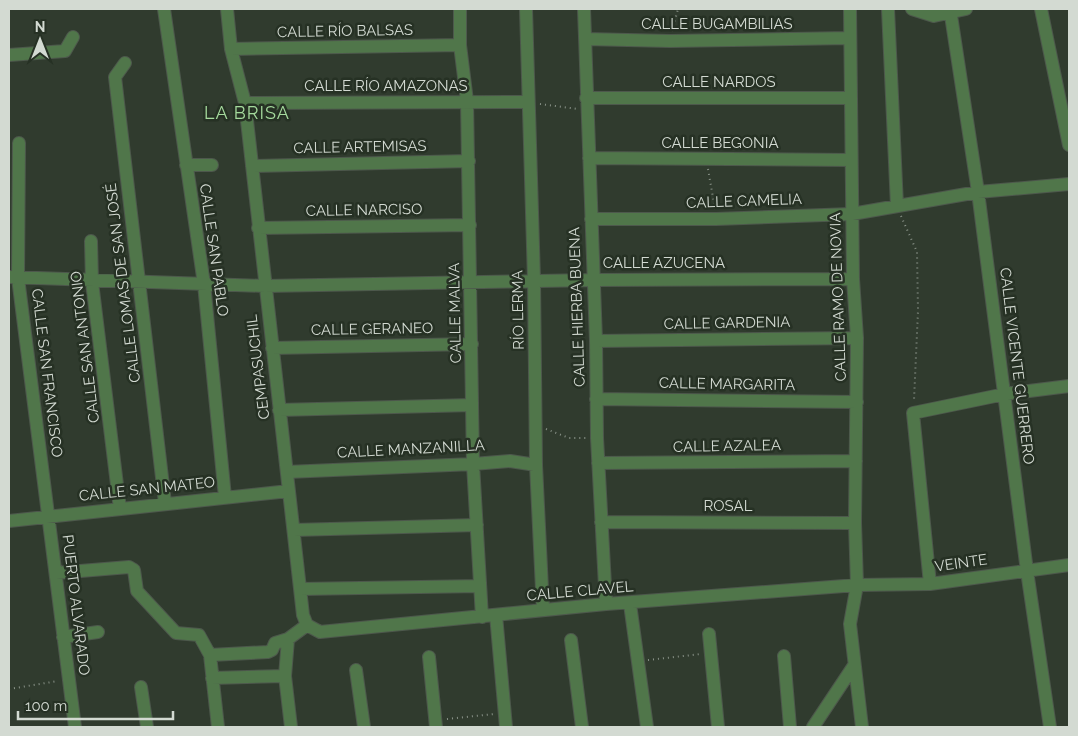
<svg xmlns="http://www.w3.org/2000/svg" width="1078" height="736" font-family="Raleway,sans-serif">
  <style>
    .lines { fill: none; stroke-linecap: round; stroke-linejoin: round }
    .minor-casing { stroke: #4d584c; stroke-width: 14 }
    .path { stroke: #889187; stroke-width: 2; stroke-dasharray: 1 4; stroke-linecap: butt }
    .minor { stroke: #50764a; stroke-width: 12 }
    .labels { text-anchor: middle; stroke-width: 5; stroke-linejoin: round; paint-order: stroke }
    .street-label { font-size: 15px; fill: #d3dad2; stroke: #263124 }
    .quarter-label { font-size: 18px; letter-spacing: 1px; fill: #a5da9d; stroke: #263124 }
  </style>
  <rect width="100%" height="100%" fill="#303b2e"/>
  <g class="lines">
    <g class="minor-casing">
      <path id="minor" d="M164 9 204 284 225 497
        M227 9 231 49 245 103 303 615 307 625
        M460 9V45L467 101 473 464 482 617
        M526 9 534 280 536 465 543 610
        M584 9 596 341 597 438 606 604
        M850 9 853 279 857 338 855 523 857 585 850 624 862 727
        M888 9 897 206
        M912 9 934 16 966 9
        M950 9 978 192 1027 571 1050 727
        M1041 9 1069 145
        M585 39 670 41 849 38
        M231 49 460 45
        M9 55 65 51 73 37
        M125 63 115 77 165 503
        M586 98H851
        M245 103 528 102
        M19 143 18 278 75 727
        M589 158 851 160
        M186 165H212
        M252 166 469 161
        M591 219H716L852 214 978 192 1069 184
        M258 228 470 225
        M91 241 92 282 120 509
        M9 277 265 286 594 280 853 279
        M596 341 857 338
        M272 348 472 344
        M596 399 857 402
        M279 410 472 405
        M598 463 856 461
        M287 472 473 464 510 461 536 465
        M9 521 289 491
        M601 522 855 523
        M294 530 477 525
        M56 573 129 567 134 570 137 591 176 633 199 635 210 655 218 727
        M930 584 913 413 1005 394 1069 386
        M300 589 480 586
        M630 604 647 727
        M496 615 506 727
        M307 625 320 632 606 604 857 585 930 584 1069 565
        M709 634 718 727
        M63 637 98 632
        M571 640 582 727
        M210 655 268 652 272 650 275 643 288 639
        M784 656 790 727
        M429 657 436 727
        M356 670 364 727
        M212 678 285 676
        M141 687 147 727
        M291 727 285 676 288 639 307 625
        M813 727 853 667"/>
    </g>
    <path class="path" d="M672 31 678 9
      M540 104 578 109
      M708 169 715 209
      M901 216 917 252 918 311 914 400
      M546 429 569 438H587
      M648 660 701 654
      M9 689 58 681
      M447 719 494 714"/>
    <use href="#minor" class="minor"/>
  </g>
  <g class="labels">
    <g class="street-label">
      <text x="717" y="29">CALLE BUGAMBILIAS</text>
      <text transform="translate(345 31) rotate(-1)" y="5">CALLE RÍO BALSAS</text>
      <text x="719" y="87">CALLE NARDOS</text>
      <text x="386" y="91">CALLE RÍO AMAZONAS</text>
      <text x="720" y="148">CALLE BEGONIA</text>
      <text transform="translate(360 147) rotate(-1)" y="5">CALLE ARTEMISAS</text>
      <text transform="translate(744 201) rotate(-2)" y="5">CALLE CAMELIA</text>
      <text transform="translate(364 210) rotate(-1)" y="5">CALLE NARCISO</text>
      <text transform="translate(214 250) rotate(82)" y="5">CALLE SAN PABLO</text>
      <text x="664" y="268">CALLE AZUCENA</text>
      <text transform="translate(123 283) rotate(-97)" y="5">CALLE LOMAS DE SAN JOSÉ</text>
      <text transform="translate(838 297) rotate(-92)" y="5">CALLE RAMO DE NOVIA</text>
      <text transform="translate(577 307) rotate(-92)" y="5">CALLE HIERBA BUENA</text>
      <text transform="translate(518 310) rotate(-91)" y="5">RÍO LERMA</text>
      <text transform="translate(455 313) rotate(-91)" y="5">CALLE MALVA</text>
      <text transform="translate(727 323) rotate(-1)" y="5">CALLE GARDENIA</text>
      <text transform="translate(372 329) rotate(-1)" y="5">CALLE GERANEO</text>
      <text transform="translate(85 347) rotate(-97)" y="5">CALLE SAN ANTONIO</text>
      <text transform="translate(1017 366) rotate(83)" y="5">CALLE VICENTE GUERRERO</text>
      <text transform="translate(258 367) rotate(-97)" y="5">CEMPASUCHIL</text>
      <text transform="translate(47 373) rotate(83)" y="5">CALLE SAN FRANCISCO</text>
      <text transform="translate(727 384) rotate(1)" y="5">CALLE MARGARITA</text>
      <text transform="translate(727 446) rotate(-1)" y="5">CALLE AZALEA</text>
      <text transform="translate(411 449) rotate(-3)" y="5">CALLE MANZANILLA</text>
      <text transform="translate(147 489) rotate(-6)" y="5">CALLE SAN MATEO</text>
      <text x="728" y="511">ROSAL</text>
      <text transform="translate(961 563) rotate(-8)" y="5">VEINTE</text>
      <text transform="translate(580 591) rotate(-5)" y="5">CALLE CLAVEL</text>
      <text transform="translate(76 605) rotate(83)" y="5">PUERTO ALVARADO</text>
    </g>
    <g class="quarter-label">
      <text x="247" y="119">LA BRISA</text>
    </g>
  </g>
  <rect width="1078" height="736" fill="none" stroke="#d3dad2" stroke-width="20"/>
  <g transform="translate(40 40)" stroke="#263124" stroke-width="4" paint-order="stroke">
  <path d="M0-4L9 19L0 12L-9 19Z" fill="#d3dad2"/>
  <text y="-8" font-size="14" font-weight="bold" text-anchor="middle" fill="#d3dad2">N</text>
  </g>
  <path d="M18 711v8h155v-8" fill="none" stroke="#d3dad2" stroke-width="2.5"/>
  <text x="25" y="711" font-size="15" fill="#d3dad2" stroke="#263124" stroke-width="4" paint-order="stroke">100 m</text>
</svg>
